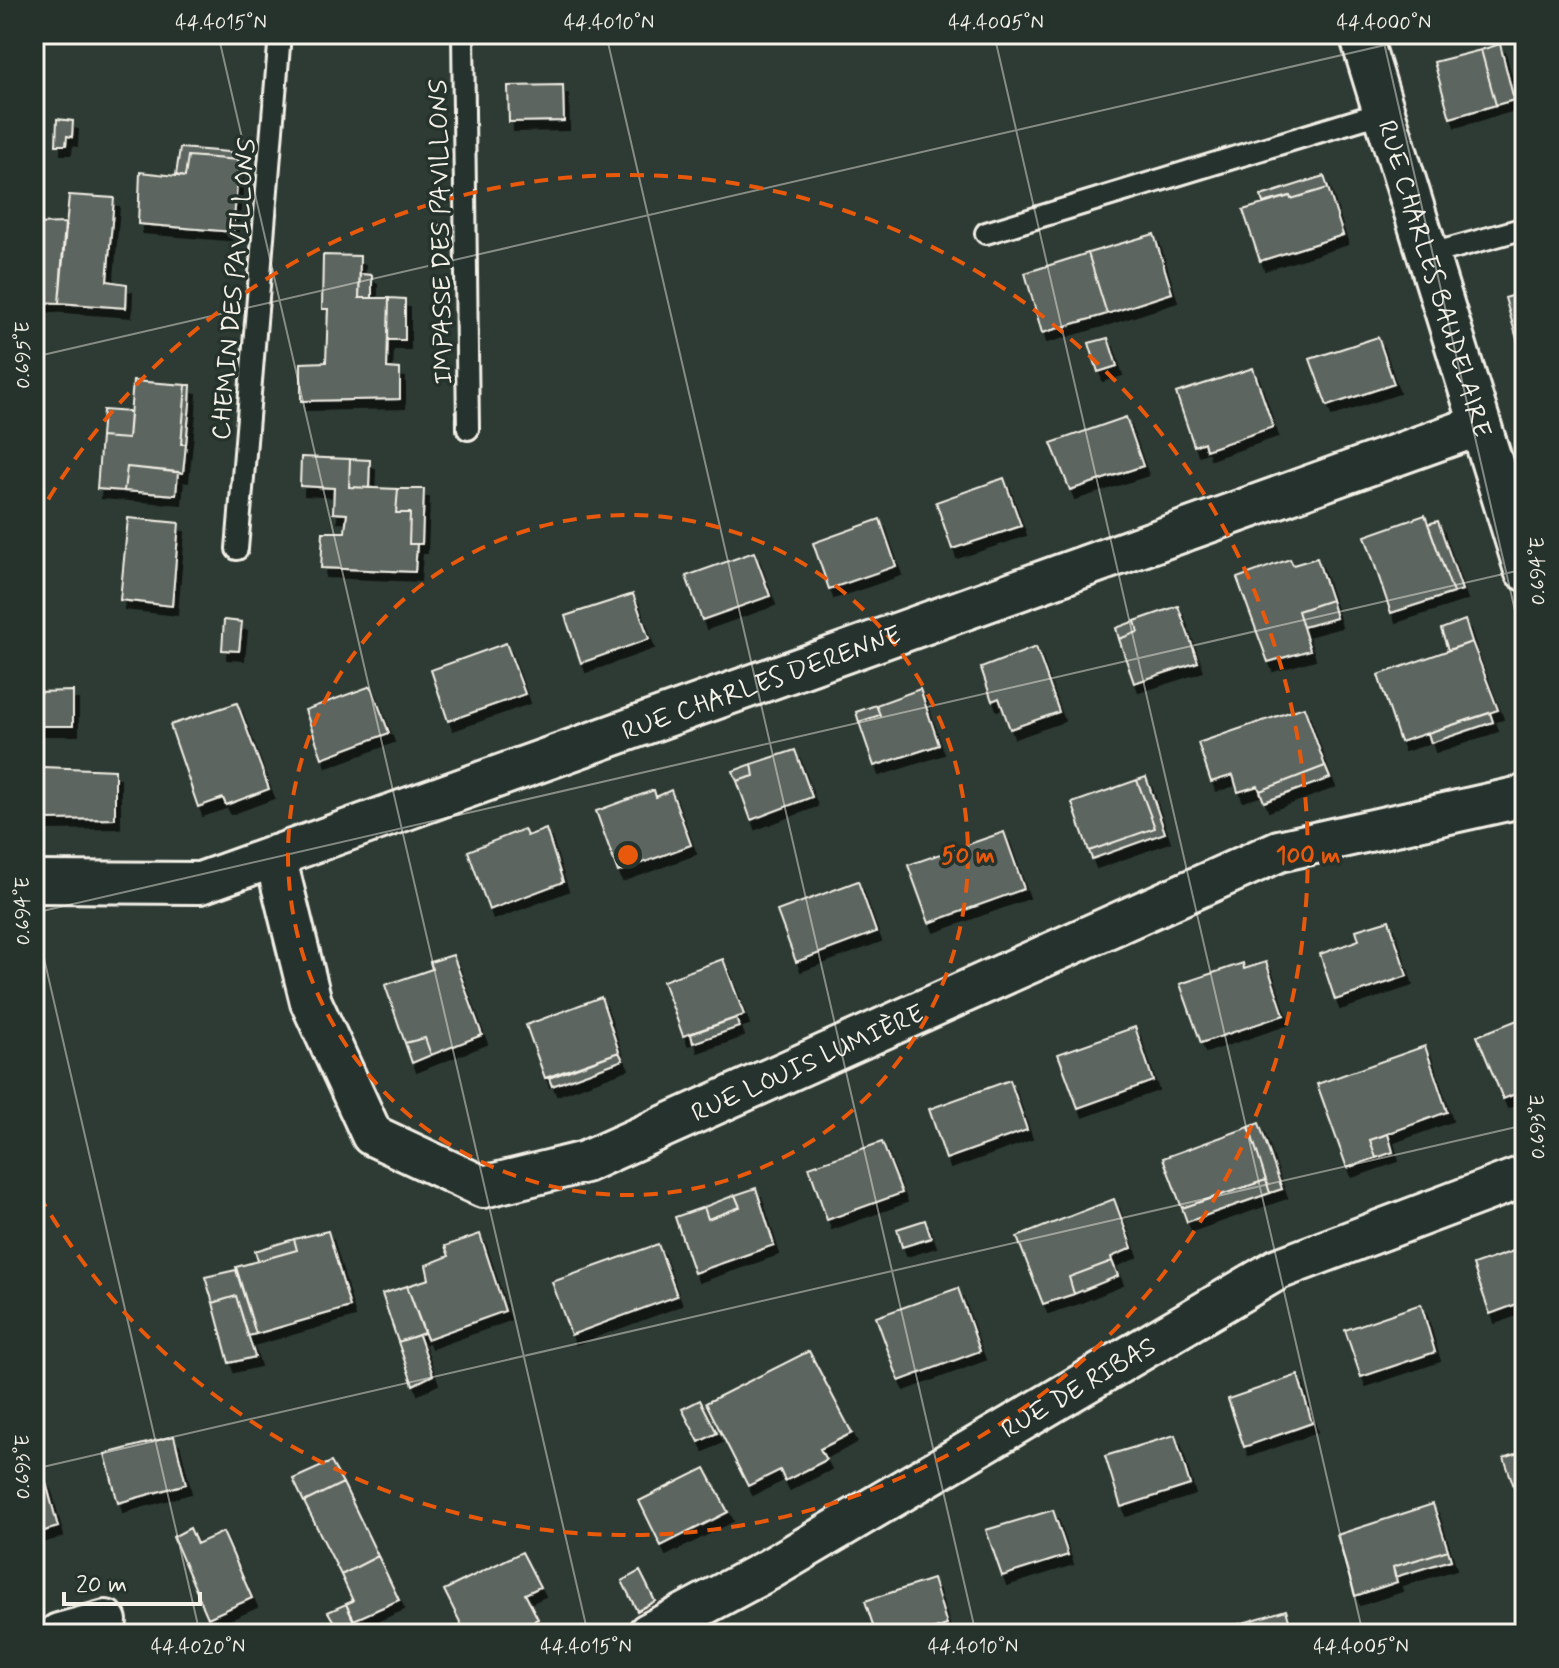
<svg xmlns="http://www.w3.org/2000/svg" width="1559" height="1668" font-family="Mynerve,sans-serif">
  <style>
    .building { fill: #5c655e; stroke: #f4f1e8; stroke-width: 2; filter: url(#shadow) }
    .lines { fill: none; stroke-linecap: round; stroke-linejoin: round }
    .service-casing { stroke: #f4f1e8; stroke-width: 26 }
    .minor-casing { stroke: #f4f1e8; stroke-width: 46 }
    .service { stroke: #26332d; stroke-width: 20 }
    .minor { stroke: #26332d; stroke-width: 40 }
    .ticks { fill: none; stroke: #f4f1e8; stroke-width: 2; stroke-opacity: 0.45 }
    .ring { fill: none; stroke: #e8590c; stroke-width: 4; stroke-dasharray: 14 10 }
    .labels { text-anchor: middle; stroke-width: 7; stroke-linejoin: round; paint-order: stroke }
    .street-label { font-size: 26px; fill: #f4f1e8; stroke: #26332d }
    .centre { fill: #e8590c; stroke: #26332d; stroke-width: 4 }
    .ring-label { font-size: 24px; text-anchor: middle; font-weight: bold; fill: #e8590c; stroke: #26332d; stroke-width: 7; stroke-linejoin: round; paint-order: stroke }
    .neatline { fill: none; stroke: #f4f1e8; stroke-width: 3 }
    .ticks-label { font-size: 20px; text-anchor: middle; fill: #f4f1e8 }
  </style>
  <defs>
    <filter id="shadow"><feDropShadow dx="5" dy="9" stdDeviation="0" flood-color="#0009"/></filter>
  </defs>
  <rect width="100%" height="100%" fill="#2e3b34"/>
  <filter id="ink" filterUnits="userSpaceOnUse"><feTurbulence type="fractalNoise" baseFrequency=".0125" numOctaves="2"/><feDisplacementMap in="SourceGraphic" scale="16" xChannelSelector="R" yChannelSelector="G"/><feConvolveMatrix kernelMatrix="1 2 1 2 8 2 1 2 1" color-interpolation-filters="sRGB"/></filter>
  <g filter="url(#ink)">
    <path class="building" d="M1500 44 1514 100 1496 105 1481 50Z
      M1481 50 1496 105 1450 118 1434 62Z
      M563 85 564 121 509 122 508 86Z
      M57 119 73 121 72 137 67 136 66 145H56Z
      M180 148 240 153 239 160 188 156 185 177 176 175Z
      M188 156 239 160 233 232 138 224 140 172 185 177Z
      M1324 176 1328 188 1291 199 1290 196 1263 203 1261 196Z
      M1328 188 1343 235 1260 261 1243 210 1290 196 1291 199Z
      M69 195 114 198 107 281 127 284 126 308 59 303Z
      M65 223 59 303 34 302V224Z
      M437 225H457V241L437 240Z
      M1154 234 1172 293 1107 314 1088 253Z
      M1088 253 1107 314 1042 333 1025 273Z
      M323 255 360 256 359 298H389L387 368 400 369V399L301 401V363L326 362 328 309H322Z
      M360 274 372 275V298H359Z
      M1525 292V366L1505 298Z
      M389 298 405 299V340H388Z
      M1378 337 1394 384 1327 406 1310 359Z
      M1108 338 1117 366 1098 372 1089 343Z
      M1253 368 1273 427 1206 450 1204 442 1194 446 1176 393Z
      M133 381 186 385 181 444H186L183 473 127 467 124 491 97 489 101 437 128 439Z
      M186 385H191L190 404 186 444H181Z
      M103 410 130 412 128 439 101 437Z
      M1126 417 1143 466 1070 490 1051 443Z
      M301 457 350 459 349 487 398 489 396 513H410L409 544H417L415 572 321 568 323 532H345L347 514 333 513 334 488 300 486Z
      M350 459 370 460 369 488 349 487Z
      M127 467 178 472 176 495 124 491Z
      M1004 478 1021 526 952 549 936 502Z
      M398 489H424L422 544H409L410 513H396Z
      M1425 515 1453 593 1391 613 1365 536Z
      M128 518 179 523 172 606 120 600Z
      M880 519 896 566 829 589 813 543Z
      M1438 521 1462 590 1453 593 1428 524Z
      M754 552 770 596 702 620 686 576Z
      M1317 558 1331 600 1298 611 1310 650 1268 662 1237 578 1290 559 1293 565Z
      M633 594 649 639 581 663 565 616Z
      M1331 600 1336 618 1303 627 1298 611Z
      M1178 606 1198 662 1134 683 1119 639 1138 632 1135 621Z
      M224 620 242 622 239 651 222 650Z
      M1465 620 1472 642 1448 650 1441 629Z
      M1135 621 1138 632 1119 639 1116 628Z
      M1472 642 1498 710 1400 742 1378 675Z
      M506 643 525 694 448 721 431 670Z
      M1036 647 1059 712 1010 729 999 698 992 701 981 668Z
      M371 686 389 733 322 758 305 710Z
      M920 689 939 745 874 766 859 722 880 715 876 705Z
      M73 691V726H34V692Z
      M237 703 269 789 226 805 223 798 198 807 170 725Z
      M876 705 880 715 859 722 856 712Z
      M1304 707 1325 766 1260 791 1258 786 1238 792 1233 775 1211 782 1198 743Z
      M1490 713 1493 722 1431 743 1428 733Z
      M795 750 812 797 751 820 737 781 754 776 752 764Z
      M752 764 754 776 737 781 733 771Z
      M1325 766 1330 778 1264 802 1260 791Z
      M43 767 115 770V819L42 820Z
      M1146 777 1165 833 1092 859 1089 851 1155 828 1137 780Z
      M1137 780 1155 828 1089 851 1072 803Z
      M654 790 656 797 671 790 691 845 618 872 596 811Z
      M524 829 527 836 546 829 563 882 489 910 468 851Z
      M1004 832 1024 889 929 923 908 865Z
      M858 881 876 932 796 962 777 911Z
      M1389 920 1407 976 1335 1000 1320 954 1359 940 1356 930Z
      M453 955 482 1035 431 1055 425 1038 405 1043 385 985 432 969 430 962Z
      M723 959 744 1015 683 1036 663 981Z
      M1266 962 1284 1015 1201 1043 1180 984 1243 963 1244 969Z
      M601 997 619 1052 545 1078 526 1025Z
      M1525 1017V1090L1503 1099 1477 1036Z
      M736 1018 739 1027 693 1043 691 1034Z
      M1135 1027 1153 1081 1078 1108 1058 1054Z
      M425 1038 431 1055 412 1063 405 1043Z
      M1425 1046 1447 1112 1370 1140 1376 1158 1347 1168 1317 1084Z
      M619 1052 623 1060 552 1086 549 1078Z
      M1010 1080 1027 1130 946 1159 929 1109Z
      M1259 1123 1282 1189 1270 1193 1249 1127Z
      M1249 1127 1266 1180 1182 1208 1163 1158Z
      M1388 1134 1393 1152 1376 1158 1370 1140Z
      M882 1142 902 1193 827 1220 809 1167Z
      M1266 1180 1270 1193 1187 1222 1182 1208Z
      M756 1188 774 1245 694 1273 675 1217 704 1207 708 1219 740 1207 735 1195Z
      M735 1195 740 1207 708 1219 704 1207Z
      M1114 1199 1132 1248 1111 1257 1112 1261 1069 1277 1074 1294 1043 1304 1017 1237Z
      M925 1220 931 1238 902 1247 897 1229Z
      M328 1231 350 1307 256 1334 236 1267 297 1250 294 1239Z
      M480 1234 505 1311 427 1339 407 1286 429 1279 426 1265 449 1256 445 1246Z
      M294 1239 297 1250 258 1261 255 1251Z
      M658 1244 677 1296 571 1335 552 1282Z
      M1525 1247V1301L1490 1314 1473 1265Z
      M1112 1261 1118 1276 1074 1294 1069 1277Z
      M236 1270 256 1334 248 1336 236 1296 213 1303 205 1277Z
      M407 1286 424 1333 398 1342 382 1294Z
      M958 1288 980 1351 899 1381 876 1317Z
      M236 1296 255 1357 229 1363 213 1303Z
      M1421 1304 1435 1352 1361 1377 1345 1330Z
      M419 1335 433 1375 413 1385 398 1342Z
      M809 1351 852 1433 820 1449 826 1460 785 1481 780 1470 748 1486 706 1403Z
      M1298 1375 1312 1423 1244 1447 1228 1399Z
      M700 1400 717 1433 699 1442 682 1409Z
      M1175 1435 1190 1485 1121 1507 1105 1456Z
      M174 1436 186 1484 118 1503 105 1454Z
      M1525 1451V1512H1523L1504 1458Z
      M331 1462 343 1483 304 1502 293 1479Z
      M705 1468 728 1512 661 1546 639 1501Z
      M45 1479 58 1527 34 1534V1482Z
      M343 1483 378 1556 341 1575 304 1502Z
      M1433 1504 1448 1550 1393 1567 1397 1582 1355 1596 1337 1535Z
      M1053 1510 1068 1555 1002 1576 986 1530Z
      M190 1528 197 1544 223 1532 252 1598 208 1618 173 1537Z
      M1448 1550 1451 1560 1395 1577 1393 1567Z
      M522 1552 540 1587 525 1594 538 1619 506 1634H466L444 1590Z
      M378 1556 399 1600 354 1620 346 1604 353 1601 341 1575Z
      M640 1571 655 1601 637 1611 622 1581Z
      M933 1579 947 1625 920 1634H876L865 1601Z
      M346 1604 358 1631 352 1634H341L328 1612Z
      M1286 1610 1293 1634H1206Z"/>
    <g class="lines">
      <g class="service-casing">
        <path id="service" d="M463 34 468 429
          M986 233 1384 112
          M1428 255 1525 228
          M237 549 280 34"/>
      </g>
      <g class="minor-casing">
        <g id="minor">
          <path id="s1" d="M1360 34 1525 570"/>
          <path id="s2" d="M275 856 311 1002 372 1135 483 1187 585 1162 1279 851 1525 796"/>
          <path id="s3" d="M34 882 200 883 1480 425"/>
          <path d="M59 1634 106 1621"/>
          <path id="s4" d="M648 1634 768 1570 1278 1269 1525 1176"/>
        </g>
      </g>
      <use href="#service" class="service"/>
      <use href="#minor" class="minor"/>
    </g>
  </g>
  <path class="ticks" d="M218 34 588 1634M606 34 976 1634M994 34 1363 1634M1382 34 1525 654M34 357 1433 34M34 913 1525 569M34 915 200 1634M34 1469 1525 1125"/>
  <g class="ring">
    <circle cx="628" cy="855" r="340"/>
    <path d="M36 520A680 680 0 1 1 36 1190"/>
  </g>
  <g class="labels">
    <g class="street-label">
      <text transform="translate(440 232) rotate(-91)" y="9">IMPASSE DES PAVILLONS</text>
      <text dy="9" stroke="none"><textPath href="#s1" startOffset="256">RUE CHARLES BAUDELAIRE</textPath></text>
      <text transform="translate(233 289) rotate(-85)" y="9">CHEMIN DES PAVILLONS</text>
      <text dy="9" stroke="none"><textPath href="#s3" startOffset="762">RUE CHARLES DERENNE</textPath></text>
      <text dy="9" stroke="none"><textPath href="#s2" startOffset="768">RUE LOUIS LUMIÈRE</textPath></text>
      <text dy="9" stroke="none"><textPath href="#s4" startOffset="496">RUE DE RIBAS</textPath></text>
    </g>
  </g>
  <circle cx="628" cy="855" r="12" class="centre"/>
  <g class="ring-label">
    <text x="968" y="863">50 m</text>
    <text x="1308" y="863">100 m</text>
  </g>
  <rect width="1559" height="1668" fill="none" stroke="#26332d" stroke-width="88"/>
  <path d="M64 1592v12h136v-12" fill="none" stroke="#f4f1e8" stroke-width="4"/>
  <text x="76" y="1592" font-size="24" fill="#f4f1e8" stroke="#26332d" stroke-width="6" paint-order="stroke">20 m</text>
  <rect x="44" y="44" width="1471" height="1580" class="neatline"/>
  <g class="ticks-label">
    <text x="221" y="29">44.4015°N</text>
    <text x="609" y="29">44.4010°N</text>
    <text x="996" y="29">44.4005°N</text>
    <text x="1384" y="29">44.4000°N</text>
    <text transform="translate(22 355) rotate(-90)" y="7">0.695°E</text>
    <text transform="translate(1537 571) rotate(-90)" y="7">0.694°E</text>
    <text transform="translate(22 911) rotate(-90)" y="7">0.694°E</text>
    <text transform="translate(1537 1127) rotate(-90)" y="7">0.693°E</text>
    <text transform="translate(22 1467) rotate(-90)" y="7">0.693°E</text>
    <text x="198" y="1653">44.4020°N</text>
    <text x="586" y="1653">44.4015°N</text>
    <text x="973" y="1653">44.4010°N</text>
    <text x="1361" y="1653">44.4005°N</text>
  </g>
</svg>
